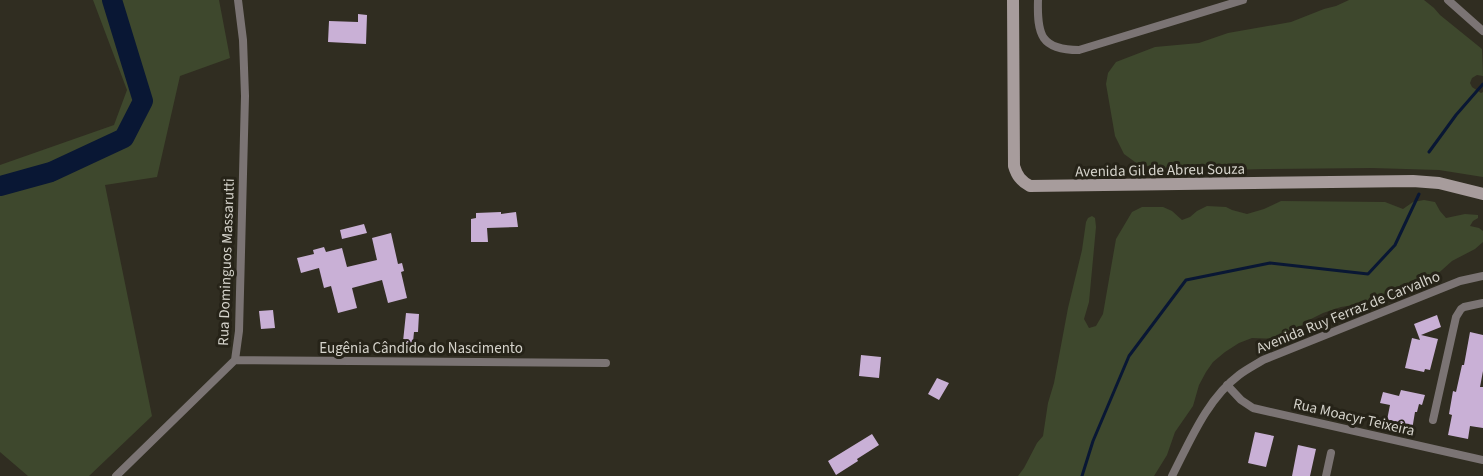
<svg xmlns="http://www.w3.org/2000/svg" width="1483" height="476" font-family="'Source Sans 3',sans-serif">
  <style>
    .green { fill: #3e482d }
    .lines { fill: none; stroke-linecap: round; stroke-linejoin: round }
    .stream { stroke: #091734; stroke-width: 3 }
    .river { stroke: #091734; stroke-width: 20 }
    .building { fill: #c9b0d6 }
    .street { stroke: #7b7474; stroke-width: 8 }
    .secondary { stroke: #a79c9c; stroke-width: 12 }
    .labels { text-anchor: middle; stroke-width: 6; stroke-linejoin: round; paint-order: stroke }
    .street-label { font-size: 15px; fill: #d5d3cb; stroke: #262318 }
  </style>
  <rect width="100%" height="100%" fill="#302d21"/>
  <path class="green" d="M93 0H219L230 58 180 76 157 177 105 185 152 416 89 476H28L0 452V165L114 125 127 90Z
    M1349 0H1424L1434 8 1440 15 1482 49 1483 76 1477 75 1472 78 1470 83 1472 87 1481 93 1483 92V177L1439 170 1372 168 1266 169 1183 171 1142 165 1135 162 1124 154 1115 136 1106 84 1108 73 1116 62 1155 47 1199 43 1228 33 1291 22 1324 9 1336 6Z
    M1424 200 1435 202 1440 211 1446 218 1465 214 1478 215V218L1473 221 1470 226 1479 228 1483 231V242L1475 249 1452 261 1433 278 1422 284 1405 291 1366 303 1341 307 1323 313 1307 321 1292 333 1275 339 1252 338 1239 343 1225 352 1213 362 1206 372 1199 385 1193 406 1175 432 1167 455 1154 476H1018L1024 468 1037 443 1043 436 1048 403 1054 383 1068 308 1082 250 1086 222 1088 218 1092 216 1095 218 1096 227 1089 302 1084 319 1089 328 1096 326 1103 314 1116 239 1132 212 1142 207H1163L1172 211 1182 220 1190 217 1197 211 1207 206 1226 207 1232 210 1247 214 1264 209 1281 201 1385 202 1403 209 1413 202Z"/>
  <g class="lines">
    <path class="stream" d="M1429 152 1456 115 1483 84
      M1082 476 1093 441 1129 356 1186 280 1270 263 1368 274 1395 245 1419 194"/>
    <path class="river" d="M0 186 51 172 124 138 143 101 112 0"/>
  </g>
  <path class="building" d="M358 14 367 15 366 44 328 42 329 21 358 22Z
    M501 212V214L516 212 518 227 487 228 488 242H471V219L476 218V213Z
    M364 224 367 233 342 239 340 230Z
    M391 233 398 264 402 263 404 271 401 272 407 298 388 303 382 280 352 288 357 308 338 313 331 286 324 288 319 268 301 273 297 258 314 254 313 250 324 247 326 252 342 248 347 267 377 260 372 238Z
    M273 310 275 328 261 329 259 311Z
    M406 313 419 314 418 332H414L412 352 402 351Z
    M1437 315 1441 327 1421 335 1438 339 1430 370 1425 369 1424 372 1405 368 1412 338 1420 340 1414 324Z
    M1470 332 1483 335V371L1480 387H1483V428L1470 426 1468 439 1448 435 1452 415 1449 414 1453 391 1456 392 1462 365H1464Z
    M861 355 881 357 879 378 859 376Z
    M937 378 949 383 939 400 928 394Z
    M1401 390 1425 395 1422 405 1419 404 1417 412H1415L1412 430 1386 425 1390 405 1380 403 1383 392 1399 396Z
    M1255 432 1274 436 1266 467 1248 463Z
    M872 434 879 445 857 459 858 461 836 475 828 461Z
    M1298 445 1316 449 1310 476H1292Z"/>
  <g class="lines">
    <path class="street" d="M1038 0C1037 35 1041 50 1079 50L1243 0
      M1448 0 1483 31
      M235 360 606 363
      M1227 385 1241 400 1253 408 1483 460
      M1433 420 1456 317 1461 309 1464 307 1483 303
      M116 476 235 360 239 331 245 96 243 40 238 0
      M1172 476C1190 441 1207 399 1239 375 1247 369 1255 365 1263 360L1460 281 1483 276
      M1326 476 1331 453"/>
    <path class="secondary" d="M1013 0 1014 166C1017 176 1021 181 1030 186L1413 181 1439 183 1483 194"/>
  </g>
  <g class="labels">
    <g class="street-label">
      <text transform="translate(1160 170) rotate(-1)" y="5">Avenida Gil de Abreu Souza</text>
      <text transform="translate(226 262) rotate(-88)" y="5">Rua Dominguos Massarutti</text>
      <text transform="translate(1348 312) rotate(-22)" y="5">Avenida Ruy Ferraz de Carvalho</text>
      <text x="421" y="353">Eugênia Cândido do Nascimento</text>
      <text transform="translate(1354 417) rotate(13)" y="5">Rua Moacyr Teixeira</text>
    </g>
  </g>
</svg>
